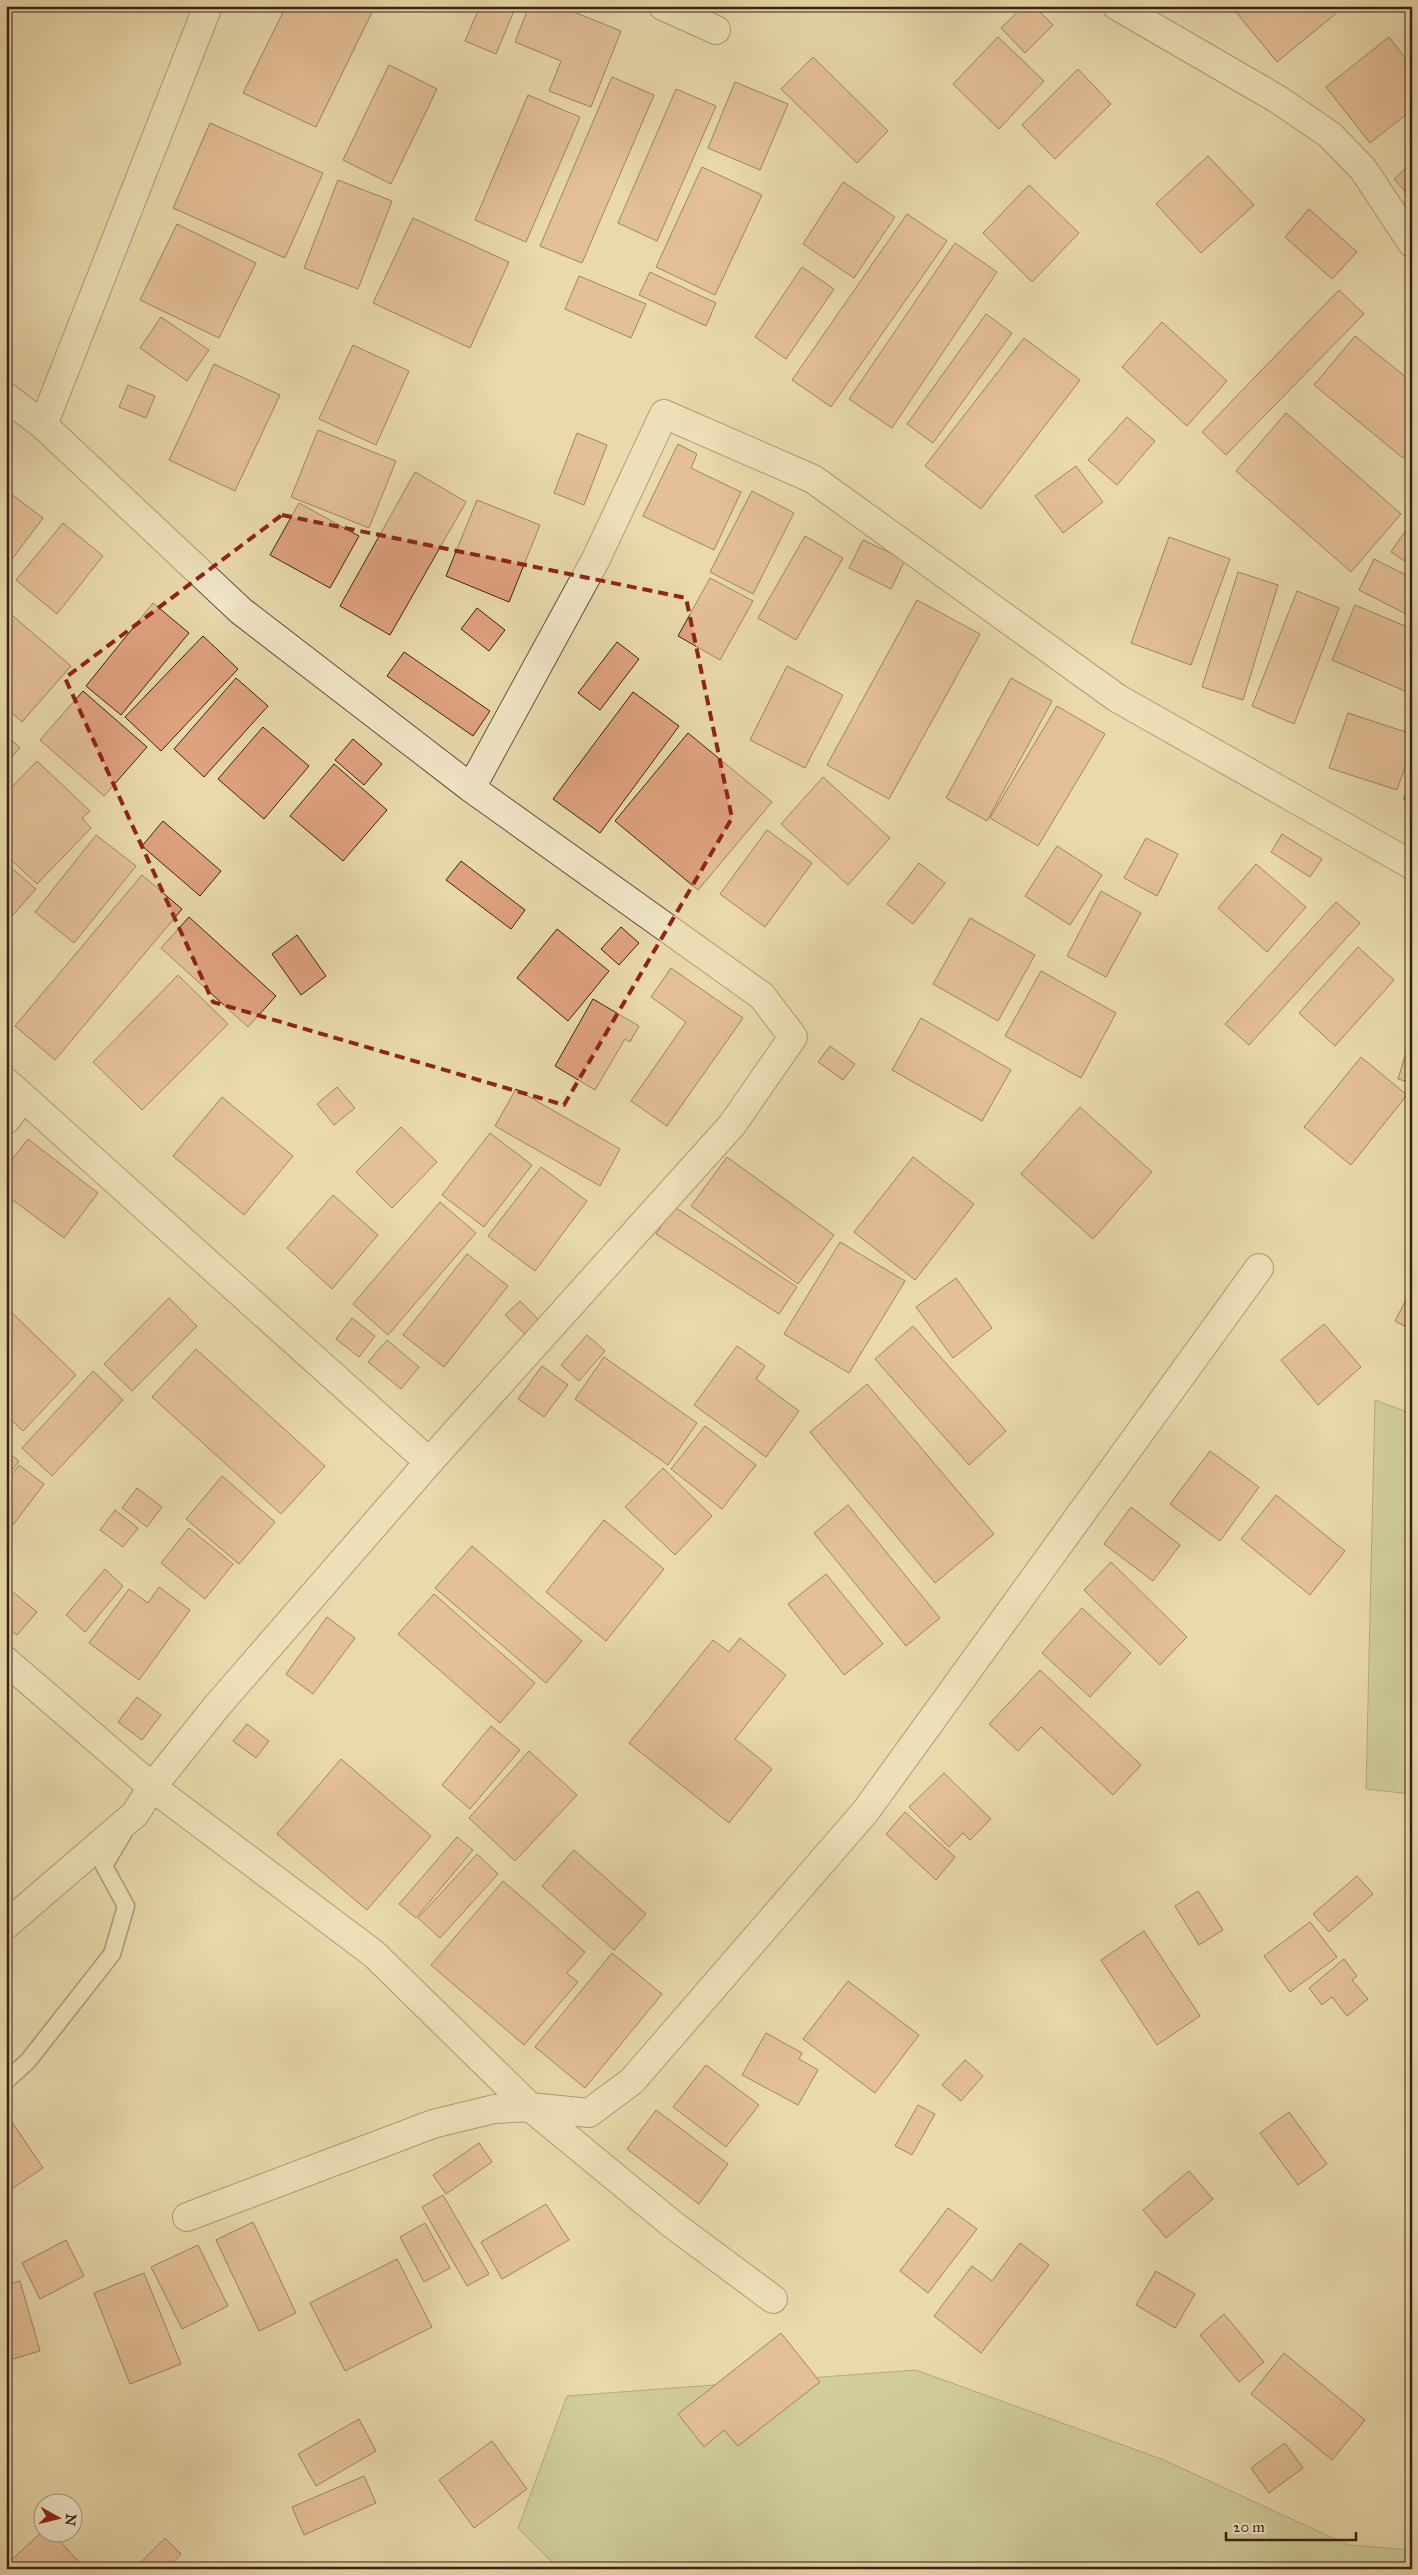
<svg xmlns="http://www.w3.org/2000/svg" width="1418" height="2575" font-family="'IM FELL Great Primer',serif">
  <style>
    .green { fill: #b4c08b; stroke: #767150 }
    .building { fill: #dfa27e; stroke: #382215 }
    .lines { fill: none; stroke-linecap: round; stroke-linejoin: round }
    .service-casing { stroke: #64503b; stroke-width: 19 }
    .minor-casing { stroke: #64503b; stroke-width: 30 }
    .service { stroke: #f1e6c9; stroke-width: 16 }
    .minor { stroke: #f1e6c9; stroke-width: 28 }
    .marked { fill: none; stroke: #8f2418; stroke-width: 4; stroke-dasharray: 10 6; stroke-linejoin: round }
  </style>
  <rect width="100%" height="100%" fill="#e9d9ac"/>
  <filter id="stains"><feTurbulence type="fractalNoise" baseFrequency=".004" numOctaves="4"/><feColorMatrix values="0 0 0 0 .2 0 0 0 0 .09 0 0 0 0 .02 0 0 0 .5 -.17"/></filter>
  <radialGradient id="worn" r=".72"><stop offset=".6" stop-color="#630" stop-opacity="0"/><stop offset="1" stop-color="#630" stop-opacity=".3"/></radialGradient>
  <path class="green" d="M1375 1400 1412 1414V1794L1366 1789Z
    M916 2370 1164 2460 1348 2545 1412 2550V2569H559L518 2528 567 2396Z"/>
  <path class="building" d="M286 6H375L316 127 243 93Z
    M480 6H516L496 54 465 41Z
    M529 6H559L621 31 591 107 549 91 561 61 515 42Z
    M1024 6H1034L1053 25 1025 53 1001 28Z
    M1231 6H1345L1277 62Z
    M998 37 1044 81 999 129 953 84Z
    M1389 37 1412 67V110L1370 143 1326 87Z
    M813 57 888 131 857 163 781 89Z
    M389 65 437 89 391 184 343 160Z
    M1078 69 1111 104 1055 159 1022 125Z
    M612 77 654 95 582 263 540 246Z
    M735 82 788 104 760 170 708 148Z
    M676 89 716 106 657 241 618 223Z
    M528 95 580 117 526 242 475 220Z
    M210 123 323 173 285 258 173 208Z
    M1208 156 1254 205 1201 253 1156 204Z
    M1412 163V199L1394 179Z
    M702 167 762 195 715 295 656 267Z
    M338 180 392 201 358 289 304 268Z
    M843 182 895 217 854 278 803 244Z
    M1029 185 1079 233 1032 282 983 233Z
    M1309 209 1357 252 1332 279 1285 237Z
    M907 214 947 241 831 407 792 380Z
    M413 218 509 262 470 348 373 303Z
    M177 224 256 263 219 338 140 300Z
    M955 243 997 272 892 428 849 399Z
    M802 267 834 289 786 359 755 337Z
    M650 272 716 303 706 326 639 295Z
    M579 276 646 304 631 338 565 309Z
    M1339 290 1364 314 1226 455 1202 432Z
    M986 314 1012 333 933 443 907 424Z
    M161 317 209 350 187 381 140 348Z
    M1162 322 1227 381 1187 426 1122 367Z
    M1355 336 1412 382V448L1403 458 1314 385Z
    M1024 338 1080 380 981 509 925 466Z
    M353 345 409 371 376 445 319 419Z
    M214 364 280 395 235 491 169 460Z
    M128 385 155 396 146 418 119 407Z
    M1286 413 1401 514 1351 572 1236 471Z
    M1127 417 1155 441 1117 485 1088 460Z
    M318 430 396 461 369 528 291 497Z
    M577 433 607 445 584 505 554 493Z
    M678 444 697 454 691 468 741 492 714 550 643 516Z
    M1076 466 1103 502 1063 533 1035 496Z
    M415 472 466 502 390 635 340 606Z
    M6 490 43 518 6 567Z
    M752 491 794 513 753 594 710 572Z
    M477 500 540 525 509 602 446 576Z
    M299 503 359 536 330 588 270 555Z
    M1412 521V566L1391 552Z
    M63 523 103 556 57 614 16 580Z
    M805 536 843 558 796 640 758 618Z
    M1169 537 1230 559 1191 665 1131 643Z
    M863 540 905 560 891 589 849 568Z
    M1374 559 1412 578V617L1359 590Z
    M1238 572 1278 585 1243 700 1202 687Z
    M710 578 753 601 720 660 678 636Z
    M1297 591 1339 608 1294 724 1252 706Z
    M917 600 980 634 889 799 827 765Z
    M153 603 189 633 121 715 86 686Z
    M1355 605 1412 629V694L1332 660Z
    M477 608 505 630 489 651 461 629Z
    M6 610 71 666 22 722 6 708Z
    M203 636 238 669 161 751 125 717Z
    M617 642 639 659 600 710 578 693Z
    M404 652 490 711 473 736 387 676Z
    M787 666 843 695 805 768 750 740Z
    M236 678 268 706 204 777 174 749Z
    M1011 678 1052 701 987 821 946 798Z
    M83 691 147 747 104 796 40 740Z
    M633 692 679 726 600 833 553 799Z
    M1057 706 1105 734 1038 846 990 818Z
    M1348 713 1412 734V747L1397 790 1329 768Z
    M263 727 309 766 264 819 218 779Z
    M688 733 772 802 698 890 615 821Z
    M6 735 20 748 6 763Z
    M353 739 382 764 364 785 335 760Z
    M37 761 90 811 82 818 91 828 37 884 6 855V793Z
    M334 764 387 810 343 861 290 816Z
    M823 777 890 838 848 885 781 824Z
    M1412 785V804L1403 799Z
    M163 821 221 871 200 896 142 846Z
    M767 830 812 863 765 927 720 894Z
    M1282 834 1322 859 1310 877 1271 852Z
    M96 835 136 866 74 943 35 912Z
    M1146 838 1178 854 1157 896 1124 878Z
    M1057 846 1102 875 1070 925 1025 896Z
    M461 861 525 910 511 929 446 880Z
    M6 863 36 889 6 923Z
    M919 863 945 883 913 924 887 904Z
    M1256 864 1306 907 1267 952 1218 908Z
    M142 875 182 909 55 1060 15 1026Z
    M1101 891 1141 913 1106 977 1067 956Z
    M1336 902 1360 923 1249 1045 1225 1024Z
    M189 917 276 996 248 1027 161 948Z
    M970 918 1035 955 998 1021 933 984Z
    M621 927 639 943 619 965 601 949Z
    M557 929 609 971 568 1021 517 978Z
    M297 935 326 976 301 995 272 954Z
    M1358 947 1394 980 1335 1046 1299 1013Z
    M671 968 743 1018 667 1126 631 1101 686 1022 651 997Z
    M1041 971 1116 1013 1081 1078 1005 1036Z
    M178 975 228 1024 142 1110 93 1062Z
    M593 999 639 1026 630 1042 625 1039 595 1090 555 1066Z
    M921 1018 1011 1070 982 1121 892 1070Z
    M1412 1033V1083L1398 1079Z
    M830 1046 855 1064 843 1080 818 1062Z
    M1361 1057 1407 1095 1351 1165 1304 1127Z
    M337 1087 355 1108 334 1125 317 1104Z
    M516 1089 620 1149 600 1186 495 1126Z
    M222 1097 293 1156 244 1215 173 1156Z
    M1080 1107 1152 1172 1093 1239 1021 1174Z
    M401 1127 437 1162 392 1208 356 1172Z
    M490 1133 532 1165 484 1227 442 1195Z
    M28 1139 98 1193 64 1238 6 1195V1167Z
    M727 1157 834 1235 798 1284 691 1206Z
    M913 1157 974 1204 915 1280 854 1232Z
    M541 1167 587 1201 535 1271 488 1236Z
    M333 1195 378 1235 332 1289 287 1248Z
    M440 1202 476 1233 388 1335 353 1304Z
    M673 1206 797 1287 779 1314 656 1234Z
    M840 1242 905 1281 849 1373 784 1334Z
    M467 1254 508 1286 444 1367 403 1335Z
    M956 1278 992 1328 953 1358 916 1307Z
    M1410 1292 1412 1293V1330L1395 1321Z
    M169 1298 197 1326 132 1391 104 1364Z
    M520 1301 544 1325 530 1339 505 1315Z
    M6 1307 76 1375 23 1431 6 1415Z
    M352 1318 375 1336 359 1357 336 1339Z
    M1324 1324 1361 1367 1318 1405 1281 1360Z
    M913 1326 1006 1431 969 1465 875 1359Z
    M587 1335 605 1351 579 1381 561 1365Z
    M387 1340 419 1367 401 1389 368 1362Z
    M737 1346 765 1366 756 1379 799 1411 766 1457 694 1405Z
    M196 1349 325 1466 281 1514 152 1397Z
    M604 1357 697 1423 668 1465 575 1399Z
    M542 1366 568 1385 544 1417 518 1399Z
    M93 1371 123 1400 52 1476 22 1448Z
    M867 1384 994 1534 935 1583 810 1432Z
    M705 1426 756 1465 722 1509 671 1469Z
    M6 1451 19 1461 6 1478Z
    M1210 1451 1259 1487 1220 1541 1170 1504Z
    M19 1465 44 1484 13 1525 6 1520V1482Z
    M663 1468 712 1516 675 1555 625 1507Z
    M222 1476 275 1522 239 1564 186 1519Z
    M137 1488 162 1507 147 1527 122 1508Z
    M1276 1495 1345 1551 1310 1595 1241 1539Z
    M848 1505 940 1618 906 1646 814 1533Z
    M1131 1507 1180 1545 1153 1581 1104 1544Z
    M115 1510 138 1528 123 1547 100 1530Z
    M604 1520 664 1569 606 1641 546 1592Z
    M189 1528 233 1564 205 1599 161 1563Z
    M472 1546 582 1641 546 1683 435 1588Z
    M1111 1562 1187 1637 1160 1665 1084 1590Z
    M105 1569 123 1586 85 1632 66 1615Z
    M826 1574 883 1644 844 1675 788 1604Z
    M6 1586 37 1612 17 1635 6 1626Z
    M159 1587 190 1610 139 1680 89 1643 129 1589 148 1603Z
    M434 1594 535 1683 500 1723 398 1634Z
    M1082 1608 1131 1653 1090 1697 1042 1653Z
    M327 1617 355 1638 313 1694 286 1674Z
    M740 1638 786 1675 735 1739 772 1769 729 1823 629 1743 713 1640 729 1652Z
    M1040 1670 1141 1765 1113 1795 1041 1727 1018 1751 989 1724Z
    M137 1697 161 1715 142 1740 118 1722Z
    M247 1724 269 1741 256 1758 233 1741Z
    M491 1726 520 1750 470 1809 442 1785Z
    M529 1751 577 1795 515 1861 469 1818Z
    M341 1759 431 1836 367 1910 277 1834Z
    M944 1773 991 1819 970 1840 963 1833 949 1847 909 1807Z
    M905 1812 955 1857 936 1880 886 1834Z
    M457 1837 473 1850 416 1918 399 1904Z
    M574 1850 646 1914 614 1950 542 1886Z
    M477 1854 498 1874 440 1938 418 1918Z
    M1357 1876 1373 1894 1329 1932 1313 1914Z
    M503 1881 585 1952 567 1973 578 1982 524 2045 431 1965Z
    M1198 1891 1223 1930 1199 1945 1175 1906Z
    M1310 1922 1337 1957 1290 1992 1264 1956Z
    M1144 1931 1200 2016 1157 2045 1101 1960Z
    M612 1953 662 1994 585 2088 535 2047Z
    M1344 1959 1357 1976 1352 1980 1368 1999 1347 2016 1332 1997 1322 2005 1309 1988Z
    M848 1981 919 2035 875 2093 803 2039Z
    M766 2033 802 2053 799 2059 818 2070 798 2105 742 2075Z
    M965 2060 983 2076 961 2101 942 2085Z
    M706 2065 759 2105 726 2147 673 2107Z
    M918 2105 935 2114 912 2155 895 2146Z
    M656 2110 728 2164 699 2204 627 2149Z
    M1289 2112 1327 2164 1298 2185 1260 2133Z
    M8 2116 43 2168 13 2188 6 2177V2117Z
    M479 2143 492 2162 446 2194 433 2175Z
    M1189 2171 1213 2199 1166 2238 1143 2210Z
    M443 2195 489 2274 467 2286 422 2207Z
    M546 2204 569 2240 502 2279 481 2242Z
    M948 2208 977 2229 928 2293 900 2271Z
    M253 2222 296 2313 259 2331 216 2240Z
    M425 2223 450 2268 424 2282 400 2237Z
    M66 2240 84 2276 40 2299 22 2263Z
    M1020 2243 1049 2265 981 2353 934 2316 972 2266 992 2281Z
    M198 2245 228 2306 182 2329 151 2267Z
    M397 2259 432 2327 345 2371 310 2303Z
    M1156 2271 1195 2294 1175 2328 1136 2305Z
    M144 2273 181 2364 130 2384 94 2293Z
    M20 2281 40 2351 6 2361V2285Z
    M1224 2314 1264 2362 1239 2382 1200 2335Z
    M781 2333 820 2382 738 2446 724 2430 704 2447 678 2414Z
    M1284 2353 1365 2420 1332 2460 1251 2394Z
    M359 2419 376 2451 316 2486 298 2454Z
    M492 2441 527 2489 474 2528 439 2480Z
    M1285 2443 1303 2468 1269 2493 1251 2468Z
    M364 2476 376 2503 304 2535 292 2507Z
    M42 2532H52L85 2569H13L8 2563Z
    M165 2538 181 2554 167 2569H134Z"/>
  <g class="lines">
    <g class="service-casing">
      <path id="service" d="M6 2081 28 2061 112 1954 126 1906 104 1866 123 1834"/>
    </g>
    <g class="minor-casing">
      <path id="minor" d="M663 6 716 30
        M1117 6 1279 100 1330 135 1363 169 1412 243
        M6 397 43 425 241 611 471 788 762 996 793 1037 732 1125 429 1462 217 1706 152 1787 135 1814 6 1925
        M43 425 208 6
        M471 788 596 559 664 414 813 479 1117 698 1412 865
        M6 1082 429 1462
        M6 1120 23 1097
        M6 1661 152 1787 374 1954 530 2107 672 2224 773 2299
        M187 2217 433 2124 494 2109 530 2107 589 2113 632 2081 865 1812 1259 1268"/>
    </g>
    <use href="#service" class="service"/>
    <use href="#minor" class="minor"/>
  </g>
  <path d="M0 0H1418V2575H0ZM282 515 686 598 732 818 564 1105 213 1002 65 678Z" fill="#e9d9ac" fill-opacity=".55" fill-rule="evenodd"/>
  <path class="marked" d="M282 515 686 598 732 818 564 1105 213 1002 65 678Z"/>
  <rect width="1418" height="2575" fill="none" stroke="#e9d9ac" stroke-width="25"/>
  <rect x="8" y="8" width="1403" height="2560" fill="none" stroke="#382215" stroke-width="2.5"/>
  <rect x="12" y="12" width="1393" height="2550" fill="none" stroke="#382215"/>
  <g transform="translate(58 2518) rotate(98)"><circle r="24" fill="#f1e6c9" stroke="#a79881"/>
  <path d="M0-4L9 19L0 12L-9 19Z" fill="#8f2418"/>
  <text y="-8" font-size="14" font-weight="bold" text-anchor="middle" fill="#382215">N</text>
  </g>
  <path d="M1226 2532v8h130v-8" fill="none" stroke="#382215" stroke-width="2.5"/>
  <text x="1233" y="2532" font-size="15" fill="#382215" stroke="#f1e6c9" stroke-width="4" paint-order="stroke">20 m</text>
  <rect width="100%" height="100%" filter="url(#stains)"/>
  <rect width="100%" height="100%" fill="url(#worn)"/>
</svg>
